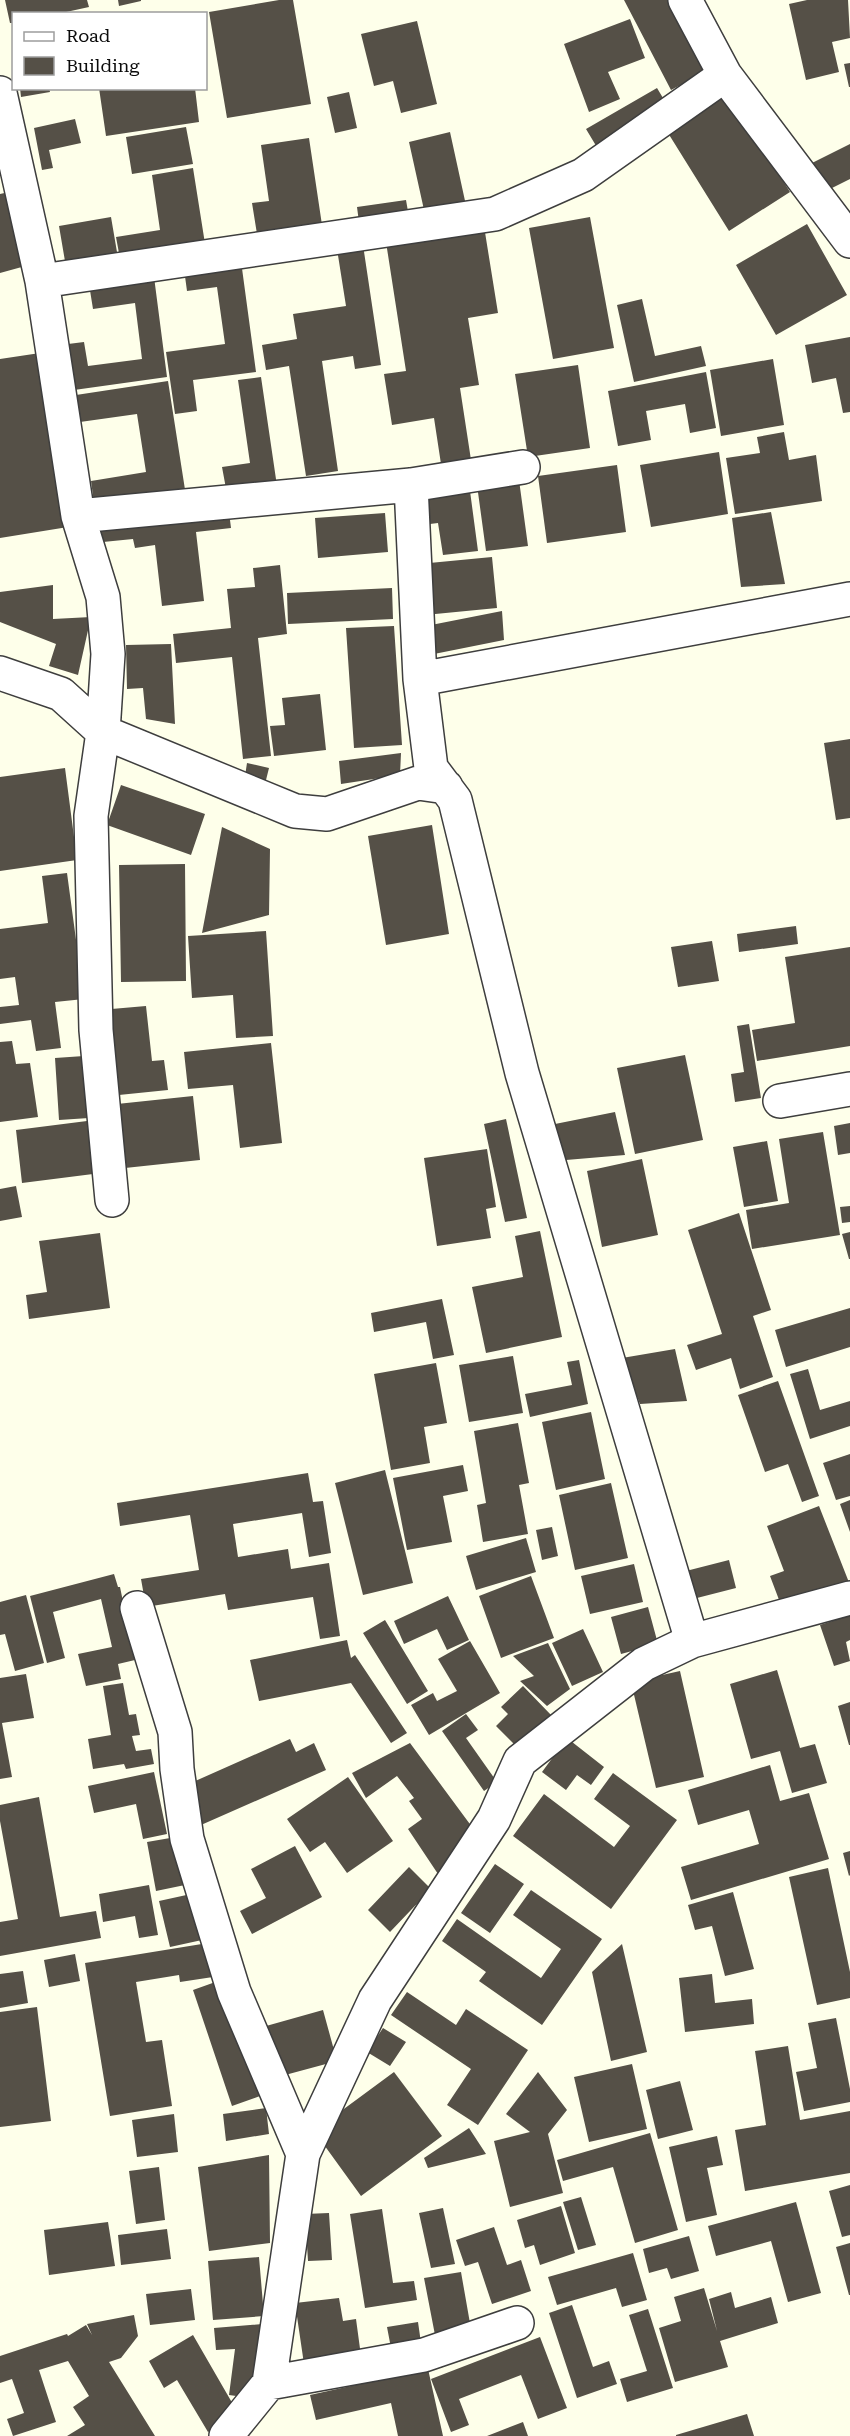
<svg xmlns="http://www.w3.org/2000/svg" width="850" height="2436" font-family="'Roboto Serif',serif">
  <style>
    .building { fill: #555047 }
    .lines { fill: none; stroke-linecap: round; stroke-linejoin: round }
    .minor-casing { stroke: #3e3e3e; stroke-width: 36 }
    .minor { stroke: #fff; stroke-width: 33 }
  </style>
  <rect width="100%" height="100%" fill="#feffea"/>
  <path class="building" d="M5 0H87L89 7 57 14H14V23H10Z
    M118 0H141V1L119 6Z
    M279 0H293L311 104 227 118 209 12Z
    M624 0H675L711 69 671 90Z
    M807 0H848L850 38 832 42 839 72 806 80 789 4Z
    M630 19 645 58 608 72 620 99 589 112 564 44Z
    M417 21 437 104 401 113 393 81 374 86 361 34Z
    M850 63V87H849L844 64Z
    M20 88H49L50 92 21 97Z
    M99 88H195L199 122 106 136Z
    M657 88 669 108 598 149 586 129Z
    M349 92 357 128 335 133 327 97Z
    M729 94 790 192 729 231 668 133Z
    M75 119 81 143 49 150 53 168 42 170 34 128Z
    M186 127 193 164 132 174 126 137Z
    M450 132 467 210 426 219 409 142Z
    M309 138 322 225 257 234 252 203 269 201 261 145Z
    M850 144V179L826 191 812 163Z
    M193 168 206 250 121 264 116 237 160 230 152 175Z
    M9 192 29 265 0 273V194Z
    M406 200 410 223 360 230 357 207Z
    M111 217 118 258 66 267 59 226Z
    M590 217 614 348 553 359 529 228Z
    M807 224 847 295 776 335 736 265Z
    M484 226 498 313 468 318 479 385 460 388 471 460 441 464 434 418 392 425 384 374 406 371 386 242Z
    M363 245 381 365 355 369 353 356 322 361 338 471 306 476 289 366 266 370 262 345 297 339 293 314 346 306 337 249Z
    M241 261 256 372 193 380 197 411 175 414 166 352 225 344 217 287 187 291 184 269Z
    M153 269 167 377 74 390 68 344 84 342 88 366 142 359 135 303 93 309 88 278Z
    M642 299 655 356 701 346 706 366 634 382 617 305Z
    M850 337V412L843 413 836 378 812 383 805 345Z
    M40 353 68 527 0 538V359Z
    M773 359 784 425 721 436 710 370Z
    M578 365 590 448 528 457 515 374Z
    M706 372 716 428 690 433 685 404 646 411 651 440 618 446 608 391Z
    M261 377 277 486 227 494 222 467 250 463 238 380Z
    M168 381 186 496 95 510 91 481 146 472 137 414 80 422 76 395Z
    M784 432 789 460 816 455 822 501 735 514 726 458 760 453 757 437Z
    M719 452 728 514 651 527 640 465Z
    M617 465 626 532 547 543 538 476Z
    M519 480 528 546 486 551 477 485Z
    M470 491 478 551 443 555 438 523 422 525 421 497Z
    M228 504 231 528 196 532 204 601 162 606 155 545 135 548 133 539 93 543 91 519Z
    M771 512 785 584 741 587 732 518Z
    M385 513 388 552 318 558 315 518Z
    M492 557 497 608 425 615 419 564Z
    M280 565 287 634 258 638 271 756 243 759 232 657 176 663 173 634 231 628 227 589 255 587 253 568Z
    M53 585V619L91 617 78 675 49 666 56 644 0 622V592Z
    M392 588 393 619 288 624 287 593Z
    M502 611 504 640 429 655 426 626Z
    M394 626 402 745 354 748 346 628Z
    M171 644 175 724 146 719 143 688 127 689 126 645Z
    M320 694 326 750 274 756 270 726 285 725 282 698Z
    M850 739V818L836 820 824 743Z
    M401 753 400 775 341 784 339 761Z
    M247 763 269 768 265 784 245 776Z
    M65 768 77 860 0 871V777Z
    M121 785 205 814 191 855 107 825Z
    M432 825 449 934 386 945 368 836Z
    M222 827 270 849 269 915 202 933Z
    M185 864 186 981 121 982 119 865Z
    M67 873 84 999 55 1002 61 1048 36 1051 31 1020 0 1024V1007L19 1005 15 977 0 979V929L48 923 42 876Z
    M796 926 798 944 739 952 737 934Z
    M266 931 273 1036 236 1038 233 995 192 998 188 936Z
    M712 941 719 981 678 987 671 947Z
    M850 947V1046L757 1061 752 1030 795 1023 785 957Z
    M146 1006 152 1061 164 1060 168 1090 109 1096 100 1010Z
    M749 1024 761 1098 735 1102 731 1074 744 1072 737 1026Z
    M12 1041 16 1064 30 1063 38 1117 0 1122V1042Z
    M271 1043 282 1143 240 1148 233 1085 188 1089 184 1052Z
    M685 1055 703 1140 635 1154 617 1068Z
    M84 1056 89 1118 59 1120 55 1058Z
    M193 1096 200 1160 125 1168 117 1104Z
    M615 1112 625 1155 566 1160 555 1124Z
    M506 1119 527 1218 505 1222 484 1124Z
    M87 1121 93 1174 22 1183 16 1130Z
    M850 1123V1153L838 1155 834 1126Z
    M823 1132 840 1235 752 1249 746 1210 789 1203 779 1139Z
    M767 1141 778 1201 744 1207 733 1147Z
    M487 1149 496 1207 486 1209 491 1238 437 1246 424 1158Z
    M642 1159 658 1235 602 1247 587 1171Z
    M16 1186 22 1217 0 1221V1189Z
    M850 1206V1222L842 1223 840 1207Z
    M739 1213 771 1310 753 1316 773 1377 740 1389 731 1358 696 1370 687 1345 722 1334 688 1230Z
    M540 1231 562 1337 486 1353 472 1287 523 1277 515 1236Z
    M850 1232V1259H849L842 1234Z
    M100 1233 110 1308 29 1319 26 1295 47 1292 39 1241Z
    M442 1299 454 1355 433 1359 426 1322 374 1332 371 1313Z
    M850 1308V1347L786 1367 775 1330Z
    M675 1349 687 1401 640 1404 622 1358Z
    M513 1356 523 1413 469 1422 459 1365Z
    M579 1360 588 1404 530 1417 525 1394 572 1385 567 1362Z
    M436 1363 447 1423 424 1427 430 1463 391 1470 374 1374Z
    M808 1369 820 1410 850 1401V1426L810 1439 790 1374Z
    M778 1381 819 1496 802 1502 788 1464 765 1472 738 1395Z
    M591 1412 605 1479 556 1490 542 1422Z
    M518 1423 529 1483 519 1485 528 1534 483 1542 477 1505 486 1503 474 1431Z
    M850 1454V1496L836 1500 823 1463Z
    M463 1465 468 1491 443 1496 452 1542 407 1550 393 1478Z
    M385 1470 413 1583 363 1595 335 1483Z
    M308 1473 313 1502 323 1501 331 1553 309 1557 302 1513 233 1524 238 1557 288 1549 291 1569 329 1563 340 1636 320 1639 313 1597 228 1610 225 1594 146 1607 141 1579 199 1570 190 1515 120 1526 117 1503Z
    M611 1483 628 1558 575 1570 559 1495Z
    M850 1500V1532L840 1504Z
    M819 1506 850 1585 784 1613 770 1576 784 1571 767 1526Z
    M552 1527 558 1556 542 1560 536 1530Z
    M526 1538 536 1572 476 1590 466 1556Z
    M729 1560 736 1588 693 1599 686 1571Z
    M634 1564 643 1602 590 1614 581 1576Z
    M114 1574 118 1587H120L135 1660 118 1664 121 1679 86 1686 78 1654 112 1647 101 1599 53 1612 65 1658 47 1663 30 1596Z
    M531 1576 554 1638 501 1658 479 1596Z
    M26 1595 44 1663 15 1671 5 1634 0 1635V1602Z
    M448 1596 469 1640 447 1650 437 1629 404 1644 394 1621Z
    M648 1607 658 1644 621 1654 611 1617Z
    M850 1615V1640L846 1642 850 1661 834 1666 820 1625Z
    M385 1620 428 1691 407 1704 363 1633Z
    M583 1629 603 1672 572 1686 552 1643Z
    M347 1640 351 1658 355 1655 407 1733 391 1743 351 1683 259 1701 250 1660Z
    M470 1641 500 1693 429 1735 411 1705 433 1693 437 1701 457 1691 438 1659Z
    M548 1643 570 1689 547 1706 520 1681 534 1676 513 1656Z
    M777 1670 800 1748 815 1744 827 1783 792 1793 780 1751 751 1759 730 1684Z
    M680 1671 704 1777 656 1788 631 1682Z
    M26 1674 34 1718 2 1723 12 1777 0 1779V1678Z
    M123 1683 129 1715 136 1714 140 1735 132 1736 136 1751 151 1749 154 1764 126 1769 124 1764 93 1769 88 1739 111 1735 103 1686Z
    M523 1686 552 1716 519 1749 496 1726 508 1714 501 1707Z
    M850 1702V1745H849L838 1706Z
    M466 1714 478 1730 466 1738 497 1782 484 1791 442 1731Z
    M567 1738 604 1767 591 1785 577 1775 566 1790 542 1772Z
    M290 1739 296 1752 314 1743 326 1770 201 1825 184 1786Z
    M410 1743 475 1831 440 1877 408 1829 422 1819 409 1801 414 1798 397 1776 366 1798 352 1773Z
    M770 1765 780 1801 809 1793 829 1859 691 1900 681 1867 759 1844 749 1810 698 1825 688 1790Z
    M154 1772 167 1834 143 1839 136 1804 94 1813 88 1786Z
    M613 1773 677 1820 611 1909 513 1836 544 1794 614 1847 630 1826 594 1799Z
    M348 1777 393 1841 347 1873 325 1842 310 1852 287 1819Z
    M39 1797 60 1917 96 1911 101 1938 0 1956V1922L18 1919 0 1821V1805Z
    M176 1837 185 1885 156 1891 147 1842Z
    M295 1846 322 1897 252 1934 240 1911 266 1898 251 1869Z
    M850 1851V1875L849 1876 843 1853Z
    M495 1864 524 1884 490 1933 461 1913Z
    M409 1867 431 1889 390 1932 368 1910Z
    M828 1868 850 1972V1998L817 2005 789 1877Z
    M149 1885 158 1935 139 1938 135 1916 103 1922 99 1894Z
    M531 1890 602 1939 542 2025 479 1981 486 1972 442 1941 457 1919 541 1978 561 1949 513 1915Z
    M733 1892 754 1969 725 1976 712 1926 695 1930 688 1905Z
    M191 1894 202 1940 170 1947 159 1901Z
    M208 1943 213 1977 180 1982 179 1975 136 1982 146 2042 162 2040 172 2106 110 2116 85 1963Z
    M622 1944 647 2052 611 2061 592 1972Z
    M75 1954 80 1981 49 1987 44 1960Z
    M23 1971 28 2003 0 2008V1974Z
    M712 1974 715 2003 752 1999 754 2024 685 2032 679 1978Z
    M221 1980 260 2096 232 2106 193 1990Z
    M407 1992 456 2025 466 2009 528 2050 478 2125 447 2105 471 2069 391 2015Z
    M37 2007 51 2121 0 2127V2012Z
    M323 2010 337 2061 274 2078 259 2028Z
    M836 2018 850 2089V2102L804 2111 796 2072 817 2068 808 2023Z
    M383 2028 406 2042 390 2066 367 2052Z
    M788 2046 800 2120 850 2111V2173L745 2191 735 2130 766 2125 755 2051Z
    M632 2064 647 2129 589 2142 574 2077Z
    M394 2072 442 2136 361 2196 314 2131Z
    M538 2072 567 2110 548 2134 563 2193 510 2207 494 2141 530 2132 506 2114Z
    M680 2081 693 2130 658 2139 646 2090Z
    M266 2108 269 2134 226 2141 223 2114Z
    M174 2114 178 2152 137 2157 132 2120Z
    M469 2128 486 2154 428 2168 424 2158Z
    M650 2133 678 2230 635 2243 613 2167 563 2181 557 2160Z
    M717 2136 723 2165 707 2168 717 2215 686 2222 669 2147Z
    M269 2155 270 2243 209 2251 198 2167Z
    M159 2167 165 2220 136 2224 129 2171Z
    M850 2185V2235L842 2237 829 2191Z
    M581 2197 596 2245 578 2250 563 2202Z
    M796 2202 821 2293 788 2302 771 2241 716 2256 708 2226Z
    M561 2206 575 2253 540 2265 534 2245 525 2248 517 2220Z
    M443 2208 455 2264 431 2268 419 2213Z
    M382 2209 393 2283 414 2281 417 2300 365 2308 350 2214Z
    M329 2213 332 2260 308 2261 305 2214Z
    M108 2222 115 2266 49 2275 44 2230Z
    M494 2227 507 2265 521 2260 531 2291 492 2304 478 2262 465 2266 456 2240Z
    M167 2229 171 2259 121 2265 118 2235Z
    M689 2236 699 2271 671 2279 667 2268 649 2273 643 2249Z
    M850 2243V2295H849L836 2247Z
    M633 2253 647 2300 622 2307 616 2288 557 2305 548 2277Z
    M259 2257 264 2316 213 2320 208 2261Z
    M461 2272 471 2329 435 2335 424 2278Z
    M704 2288 717 2331 709 2299 731 2292 735 2308 771 2297 778 2323 720 2341 728 2367 675 2382 659 2328 681 2321 674 2297Z
    M191 2289 195 2320 150 2325 146 2294Z
    M339 2298 343 2321 356 2319 361 2356 304 2364 295 2303Z
    M572 2305 593 2367 609 2361 617 2384 577 2398 549 2313Z
    M648 2309 673 2388 627 2402 620 2379 647 2371 629 2315Z
    M134 2315 138 2336 121 2358 109 2362 155 2436H67L85 2425 73 2407 89 2396 68 2361 39 2370 56 2422 13 2436 7 2419 24 2413 12 2379 0 2383V2356L67 2334 68 2336 86 2325 92 2335 87 2324Z
    M418 2322 421 2343 391 2348 387 2327Z
    M263 2324 251 2398 229 2395 235 2349 216 2350 214 2328Z
    M193 2335 238 2413 208 2432 177 2380 164 2388 149 2361Z
    M540 2337 567 2408 538 2419 521 2375 459 2399 469 2425 451 2432 431 2379Z
    M428 2369 443 2436H398L391 2403 316 2420 310 2395Z
    M747 2414 754 2436H676V2435Z
    M523 2422 528 2436H487Z"/>
  <g class="lines">
    <g class="minor-casing">
      <path id="minor" d="M685 0 725 75 850 241
        M0 93 42 281 78 516 103 597 108 654 103 732 91 816 96 1030 112 1200
        M42 281 495 214 583 175 725 75
        M411 485 420 679 431 768 455 800 522 1073 692 1641
        M78 516 411 485 523 467
        M0 673 61 694 103 732 295 811 327 814 418 783 446 787
        M420 679 850 599
        M780 1101 850 1089
        M137 1608 175 1732 177 1769 187 1839 234 1992 303 2154
        M269 2383 424 2355 517 2323
        M226 2436 269 2383 303 2154 375 2000 494 1819 520 1761 644 1664 692 1641 850 1598"/>
    </g>
    <use href="#minor" class="minor"/>
  </g>
  <rect x="12" y="12" width="195" height="78" fill="#ffffff" stroke="#9d9d9d" stroke-width="1.5"/>
  <rect x="24" y="32" width="30" height="9" fill="#ffffff" stroke="#9d9d9d" stroke-width="1.5"/>
  <text x="66" y="42" font-size="18" fill="#0b0b0b">Road</text>
  <rect x="24" y="57" width="30" height="18" fill="#555047" stroke="#9d9d9d" stroke-width="1.5"/>
  <text x="66" y="72" font-size="18" fill="#0b0b0b">Building</text>
</svg>
